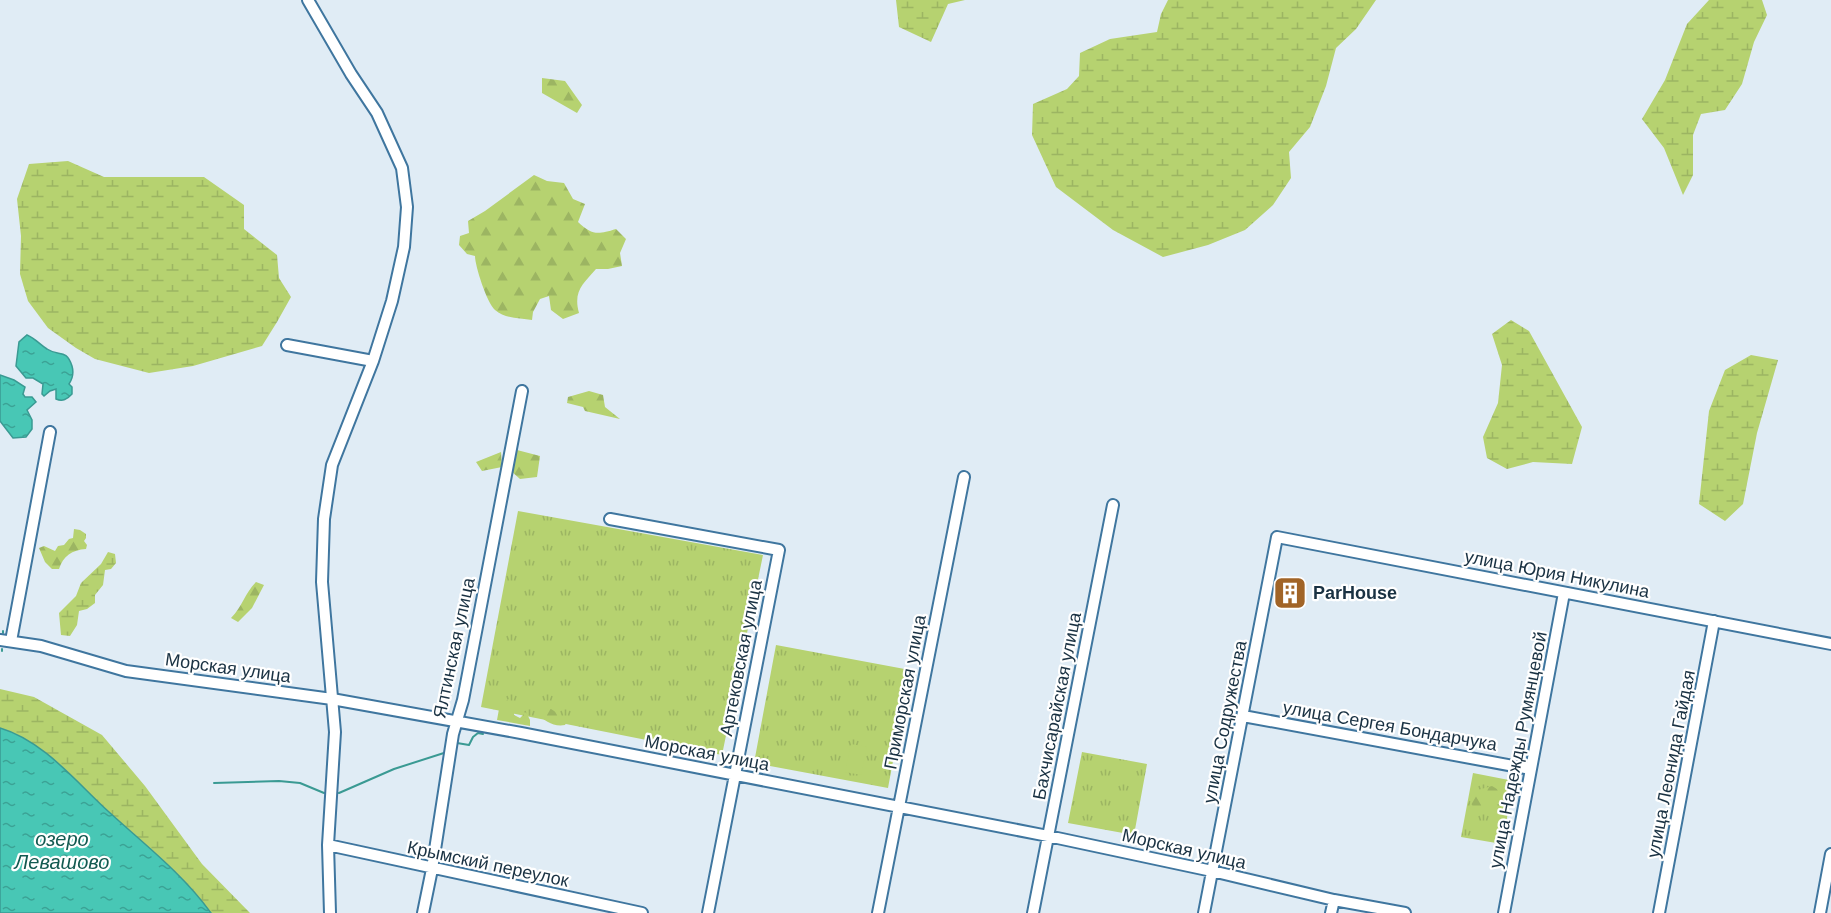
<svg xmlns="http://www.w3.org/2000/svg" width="1831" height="913" font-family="Arial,sans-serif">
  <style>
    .grass { fill: url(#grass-tufts) }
    .forest { fill: url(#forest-firs) }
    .wetland { fill: url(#wetland-marsh) }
    .pitch { fill: #b6d270 }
    .water { fill: url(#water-ripples); stroke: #3a9a93; stroke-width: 1.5 }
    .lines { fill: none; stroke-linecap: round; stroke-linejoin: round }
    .stream { stroke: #3a9a93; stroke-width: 2 }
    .street-casing { stroke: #3f769f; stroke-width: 14 }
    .street { stroke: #fff; stroke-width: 10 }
    .labels { text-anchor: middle; stroke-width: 4.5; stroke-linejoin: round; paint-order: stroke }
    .street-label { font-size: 18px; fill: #1a3243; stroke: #fff }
    .poi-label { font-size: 18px; font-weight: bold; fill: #1a3243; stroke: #fff; text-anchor: start }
    .water-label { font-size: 20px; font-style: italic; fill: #135a51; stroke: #fff }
  </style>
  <defs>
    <pattern id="grass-tufts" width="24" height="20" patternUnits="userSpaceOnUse" patternTransform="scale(1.5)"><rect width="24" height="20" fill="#b6d270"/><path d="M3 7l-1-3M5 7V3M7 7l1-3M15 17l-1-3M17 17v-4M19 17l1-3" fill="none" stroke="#9cb562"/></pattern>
    <pattern id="forest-firs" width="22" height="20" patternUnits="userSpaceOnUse" patternTransform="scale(1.5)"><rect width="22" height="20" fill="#b6d270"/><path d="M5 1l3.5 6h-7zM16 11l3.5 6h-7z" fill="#9cb562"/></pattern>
    <pattern id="wetland-marsh" width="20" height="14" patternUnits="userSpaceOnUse" patternTransform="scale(1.5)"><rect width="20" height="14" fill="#b6d270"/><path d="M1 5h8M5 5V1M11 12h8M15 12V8" fill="none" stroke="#9cb562"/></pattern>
    <pattern id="water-ripples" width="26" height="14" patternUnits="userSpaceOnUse" patternTransform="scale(1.5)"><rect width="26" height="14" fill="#48c7b5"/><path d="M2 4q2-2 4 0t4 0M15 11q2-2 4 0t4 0" fill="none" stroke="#3ba295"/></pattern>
  </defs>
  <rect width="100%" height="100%" fill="#e0ecf5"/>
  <path class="grass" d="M518 511 763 555 722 755 481 707Z
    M776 645 910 670 888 788 754 763Z
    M1082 752 1147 764 1134 835 1068 823Z
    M1473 773 1514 781 1502 844 1461 837Z"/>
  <path class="forest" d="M542 78 565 81 582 105 577 113 542 93Z
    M534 175 547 181 564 183 573 199 585 204 578 222C592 235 597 235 616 229L626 239 620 253 622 266 608 269H596C583 284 573 291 579 313L563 319 551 310 549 296 540 299 533 312 532 320C520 318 505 319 495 310 487 303 475 266 475 256L467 254 459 245 460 236 469 233 468 221 485 211Z
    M589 391 603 395 605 407 620 419 585 411 583 407 567 403 568 397Z
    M517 450 540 456 537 477 520 479 511 471Z
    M501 452 502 467 482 471 476 462Z
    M74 529 80 530 86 534V538L84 541 87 545 86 549C72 550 63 556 59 569H52L45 562 39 548 44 546 55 551 58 546 64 545 69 539 73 538Z
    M256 582 264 585 252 608 238 622 231 618C242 607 245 593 256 582Z
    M508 699C514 702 515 709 514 715L520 718 526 712 530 720V726L497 720 499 709Z
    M540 708 551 709 568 720 565 725C553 727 545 721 536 713Z
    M1492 786 1502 792 1508 800 1496 805 1488 803 1480 810 1474 808 1470 802 1474 798V791Z"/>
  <path class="wetland" d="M896 0H965L948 4 931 42 899 27Z
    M1168 0H1376L1356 29 1336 48 1326 86 1310 127 1289 152 1291 178 1273 205 1245 230 1208 245 1163 257 1113 230 1056 187 1032 135 1033 104 1067 89 1079 76 1080 53 1110 39 1157 32 1161 14Z
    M1709 0H1762L1767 15 1754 42 1742 84 1725 110 1701 114 1693 135V175L1683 195 1664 148 1642 119 1665 80 1687 24Z
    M68 161 104 177H204L244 205V229L277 255 279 278 291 297 277 322 262 346 193 366 149 373 95 359 76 348 48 328 28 301 20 274 21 236 17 199 29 164Z
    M1511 320 1529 331 1582 427 1572 464 1533 462 1507 469 1487 458 1483 437 1498 403 1502 365 1492 334Z
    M1751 355 1778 360 1757 433 1743 504 1725 521 1699 504 1709 411 1725 370Z
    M108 552 115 554 116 563 111 569 105 570 103 585 95 595V603L87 609 79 611 77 625 70 636 61 635 59 613 76 596 81 583 101 564Z
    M0 689 34 697 102 735 145 786 202 864 250 913H211C183 874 144 844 109 812 76 782 44 741 0 728Z"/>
  <path class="pitch" d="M851 744 867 747 861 775 845 772Z"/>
  <path class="water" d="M27 335C36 339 39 344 47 349 59 357 66 348 72 366 74 373 73 378 69 384L72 387V394C67 399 63 402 56 399V389L50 391 44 396 42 394 43 384 33 378H26L16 366 19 342Z
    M0 375 14 380 25 387 23 394 25 397H32L36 402 27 410 32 420V429L26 437 13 438 0 421Z
    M0 728C44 741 76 782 109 812 144 844 183 874 211 913H0Z"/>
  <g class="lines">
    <path class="stream" d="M3 633V631
      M2 651V649
      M457 743 469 745 473 737 478 733 483 734
      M214 783 279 781 300 783 324 793
      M339 793 394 769 447 752"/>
    <g class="street-casing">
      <path id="street" d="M308 0 351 74 377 113 402 168 407 207 404 247 392 301 373 361 332 465 324 519 322 582 335 732 328 845 330 913
        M287 345 373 361
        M610 519 779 550 708 913
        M0 640 41 646 126 671 332 699 521 733 1048 836 1212 871 1334 900 1405 913
        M11 641 50 432
        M1243 716 1530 769
        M328 845 642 913
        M423 913 432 869 453 734 463 700 522 391
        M878 913 964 477
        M1033 913 1113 505
        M1204 913 1277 537 1831 644
        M1331 913 1334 900
        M1504 913 1564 593
        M1659 913 1714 621
        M1820 913 1831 854"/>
    </g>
    <use href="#street" class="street"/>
  </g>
  <defs>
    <g id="building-square" transform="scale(1.725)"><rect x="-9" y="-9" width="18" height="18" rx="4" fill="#a16427" stroke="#fff"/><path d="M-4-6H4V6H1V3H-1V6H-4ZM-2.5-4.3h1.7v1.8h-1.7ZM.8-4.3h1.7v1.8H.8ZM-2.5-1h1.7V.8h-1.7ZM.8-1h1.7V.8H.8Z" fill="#fff"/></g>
  </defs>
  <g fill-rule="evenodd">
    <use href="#building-square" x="1290" y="593"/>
  </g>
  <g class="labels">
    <g class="street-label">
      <text transform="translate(1557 574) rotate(11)" y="6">улица Юрия Никулина</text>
      <text transform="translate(454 648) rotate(-78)" y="6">Ялтинская улица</text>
      <text transform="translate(741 658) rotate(-79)" y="6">Артековская улица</text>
      <text transform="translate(228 668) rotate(8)" y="6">Морская улица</text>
      <text transform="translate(905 692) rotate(-79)" y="6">Приморская улица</text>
      <text transform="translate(1057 706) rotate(-79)" y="6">Бахчисарайская улица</text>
      <text transform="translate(1225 722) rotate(-79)" y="6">улица Содружества</text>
      <text transform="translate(1390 726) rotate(10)" y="6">улица Сергея Бондарчука</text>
      <text transform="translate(1518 750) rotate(-79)" y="6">улица Надежды Румянцевой</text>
      <text transform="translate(707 753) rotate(11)" y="6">Морская улица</text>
      <text transform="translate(1671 764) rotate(-79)" y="6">улица Леонида Гайдая</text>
      <text transform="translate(1184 849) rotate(13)" y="6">Морская улица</text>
      <text transform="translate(488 864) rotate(12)" y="6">Крымский переулок</text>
    </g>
    <g class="poi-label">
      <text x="1313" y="599">ParHouse</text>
    </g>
    <g class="water-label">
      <text x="62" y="846">озеро<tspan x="62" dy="23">Левашово</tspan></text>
    </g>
  </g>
</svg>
